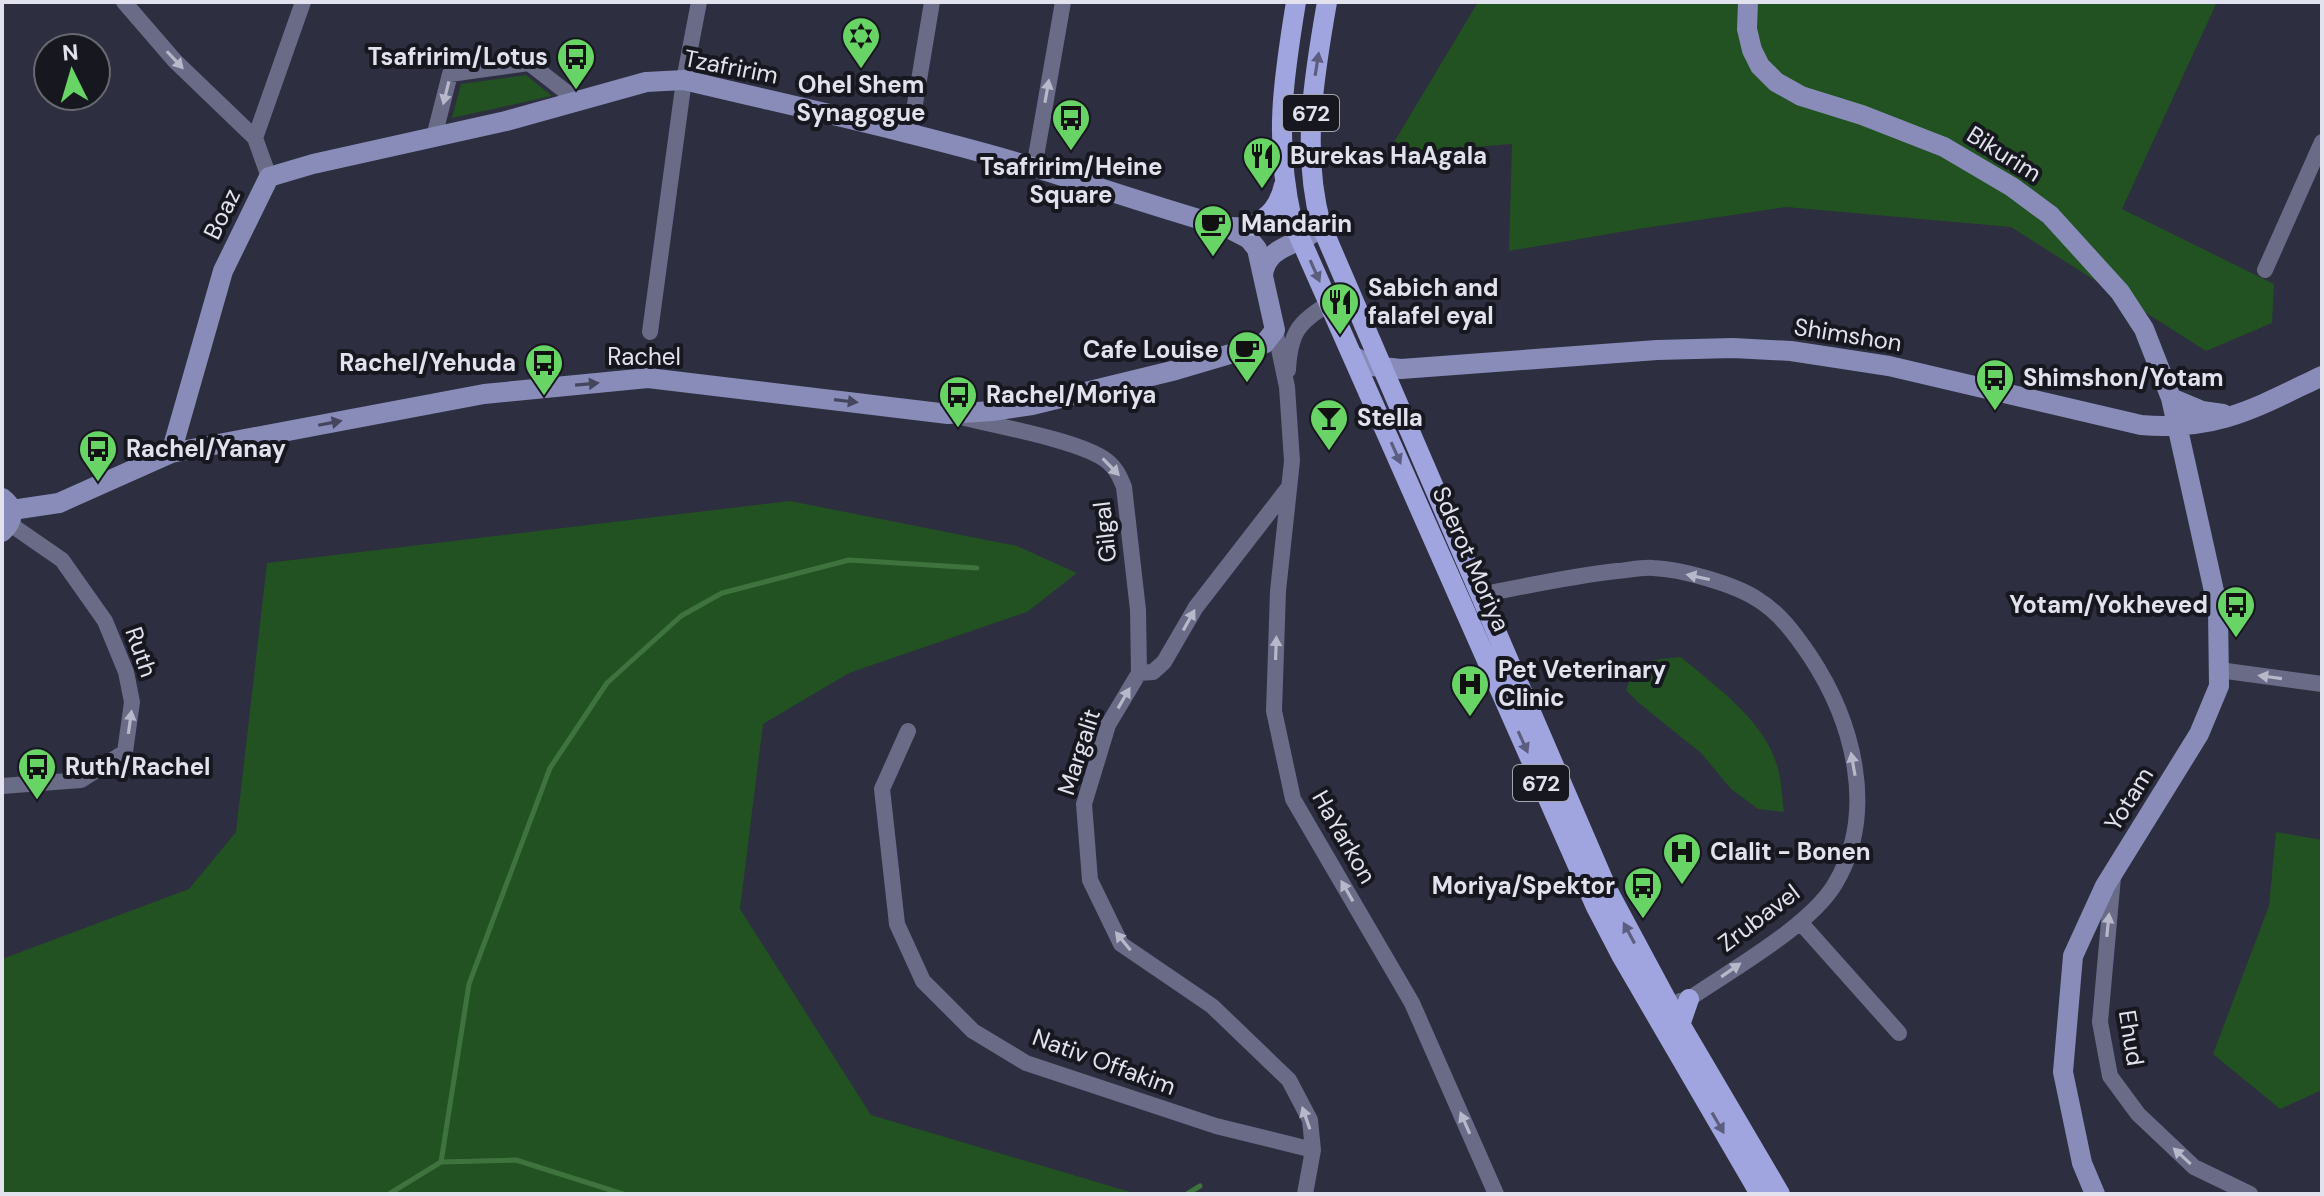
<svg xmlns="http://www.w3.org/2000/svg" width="2324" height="1196" font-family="'DM Sans',sans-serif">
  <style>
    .green { fill: #225122 }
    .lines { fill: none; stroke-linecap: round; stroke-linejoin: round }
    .stream { stroke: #3f733e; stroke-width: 5 }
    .street { stroke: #696b87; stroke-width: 16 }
    .secondary { stroke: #898cb9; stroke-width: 20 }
    .primary { stroke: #a1a5df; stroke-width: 20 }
    .oneway { fill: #b7b8c9 }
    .oneway2 { fill: #5c5e7f }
    .oneway3 { fill: #45465d }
    .labels { text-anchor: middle; stroke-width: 8; stroke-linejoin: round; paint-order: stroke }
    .shield { fill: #17171f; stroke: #a4a5af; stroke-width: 2 }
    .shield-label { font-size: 22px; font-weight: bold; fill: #e1e2ed }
    .poi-label { font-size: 24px; font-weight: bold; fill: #e1e2ed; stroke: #17171f; text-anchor: start }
    .street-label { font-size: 24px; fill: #e1e2ed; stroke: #17171f }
  </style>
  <rect width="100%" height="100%" fill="#2d2e3f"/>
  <path class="green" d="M1478 2H2217L2122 209 2274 284 2272 323 2206 351 2011 227 1786 207 1638 229 1509 251 1512 144 1387 154Z
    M526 75 552 96 452 118 461 84Z
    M790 501 1017 546 1077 573 1027 612 849 673 763 724 740 909 871 1115 1137 1194H2V959L189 889 236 832 267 563Z
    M1681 657C1717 688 1766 721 1778 769 1782 783 1782 798 1784 812L1758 809 1731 789 1701 753 1640 704 1626 690C1637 659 1652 660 1681 657Z
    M2276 832 2322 840V1090L2280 1109 2213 1054 2269 906Z"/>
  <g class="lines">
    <path class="stream" d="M441 1162 469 984 550 768 607 683 681 616 722 593 849 560 977 568
      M389 1194 441 1162 516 1160 623 1194
      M1187 1194 1200 1186"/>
    <path class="street" d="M124 2 175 61 255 138
      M910 134 932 2
      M434 137 450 74 529 63 579 102
      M1034 168 1063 2
      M269 177 255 138 303 2
      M2265 270 2322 142
      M1275 330 1287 387 1292 461 1278 591 1274 711 1293 799 1412 1003 1496 1194
      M650 332 684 80 699 2
      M1288 370C1290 333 1298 322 1330 303
      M961 417C996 426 1082 441 1107 461 1116 468 1120 477 1124 487L1138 610 1139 673
      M1480 595C1526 586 1571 576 1617 571 1629 570 1642 567 1653 568 1681 569 1734 584 1757 599 1780 613 1795 634 1810 656 1853 721 1878 812 1835 884 1810 926 1731 970 1689 999L1680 1001
      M2219 670 2322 684
      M1139 673 1108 725 1084 804 1090 880 1121 944 1212 1006 1289 1080 1310 1120 1313 1150 1305 1194
      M1139 673 1153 672 1164 662 1196 607 1289 487
      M908 731 882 789 897 924 923 981 973 1031 1026 1063 1216 1126 1313 1150
      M2 786 81 780 125 752 132 702 126 672 105 621 62 560 10 524
      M2113 877 2100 1022 2110 1076 2138 1114 2194 1167 2250 1194
      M1800 922 1899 1033"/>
    <path class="secondary" d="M1748 2 1747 29 1752 50 1760 66 1776 82 1801 96 1862 115 1944 147 2012 187 2050 215 2120 292 2144 329 2171 398 2218 609 2219 686 2199 734 2105 886 2073 956 2063 1072 2082 1163 2095 1194
      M1353 356 1372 366 1401 369 1657 350 1733 348 1791 351 1889 366 2141 425C2218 431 2255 408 2322 376
      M2171 398 2202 411 2223 414
      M171 453 223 271 269 177 313 164 506 121 646 82 684 80C801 108 918 133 1033 167 1095 186 1156 207 1219 225 1253 234 1288 212 1321 225 1304 247 1267 242 1263 275
      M2 498C16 508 14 521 2 532
      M12 510 59 503 171 453 484 394 648 378 948 414 992 411 1032 405 1176 370 1264 344 1275 330 1257 249 1249 239 1226 227"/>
    <path class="primary" d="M1296 2C1283 81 1274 140 1292 220L1596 907 1621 955 1760 1194
      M1327 2C1314 76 1301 151 1321 225L1608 891 1673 1012 1780 1194
      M1251 226C1270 217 1279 206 1284 185
      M1680 1025 1689 999"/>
  </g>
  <defs><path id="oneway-solid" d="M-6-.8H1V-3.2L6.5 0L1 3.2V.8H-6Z" transform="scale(2)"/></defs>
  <g class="oneway">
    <use href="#oneway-solid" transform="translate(175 60) rotate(47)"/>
    <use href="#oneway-solid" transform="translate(1047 91) rotate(-80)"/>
    <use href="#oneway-solid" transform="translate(446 93) rotate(104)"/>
    <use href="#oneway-solid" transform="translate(1111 467) rotate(46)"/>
    <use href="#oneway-solid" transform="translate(1698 577) rotate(-168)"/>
    <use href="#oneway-solid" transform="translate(1189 620) rotate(-61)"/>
    <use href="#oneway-solid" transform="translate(1276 648) rotate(-88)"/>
    <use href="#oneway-solid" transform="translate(2270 677) rotate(-172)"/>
    <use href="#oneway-solid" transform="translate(1124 698) rotate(-60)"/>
    <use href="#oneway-solid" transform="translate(130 722) rotate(-82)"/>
    <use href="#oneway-solid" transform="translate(1853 764) rotate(-100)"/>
    <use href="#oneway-solid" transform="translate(1347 891) rotate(-120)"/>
    <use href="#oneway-solid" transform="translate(2108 925) rotate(-84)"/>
    <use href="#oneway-solid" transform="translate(1123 941) rotate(-129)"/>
    <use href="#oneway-solid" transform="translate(1731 970) rotate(-35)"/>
    <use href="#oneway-solid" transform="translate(1306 1118) rotate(-109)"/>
    <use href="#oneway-solid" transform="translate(1465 1123) rotate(-114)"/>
    <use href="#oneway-solid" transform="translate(2182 1156) rotate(-137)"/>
  </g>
  <g class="oneway2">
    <use href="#oneway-solid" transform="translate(1317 64) rotate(-81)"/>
    <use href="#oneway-solid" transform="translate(1315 271) rotate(66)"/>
    <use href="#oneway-solid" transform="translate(1396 453) rotate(66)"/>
    <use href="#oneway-solid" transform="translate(1523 742) rotate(66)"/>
    <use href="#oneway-solid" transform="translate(1629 933) rotate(-118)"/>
    <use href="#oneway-solid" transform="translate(1718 1123) rotate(60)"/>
  </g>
  <g class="oneway3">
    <use href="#oneway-solid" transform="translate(587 384) rotate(-5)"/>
    <use href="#oneway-solid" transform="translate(846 401) rotate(7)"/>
    <use href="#oneway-solid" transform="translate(330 423) rotate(-11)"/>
  </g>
  <defs>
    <g id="synagogue-pin" transform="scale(2)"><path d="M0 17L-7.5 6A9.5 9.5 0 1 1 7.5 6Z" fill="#67d465" stroke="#17171f"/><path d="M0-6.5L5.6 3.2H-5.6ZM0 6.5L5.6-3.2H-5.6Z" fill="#111"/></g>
    <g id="bus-pin" transform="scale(2)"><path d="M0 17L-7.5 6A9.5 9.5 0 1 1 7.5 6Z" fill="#67d465" stroke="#17171f"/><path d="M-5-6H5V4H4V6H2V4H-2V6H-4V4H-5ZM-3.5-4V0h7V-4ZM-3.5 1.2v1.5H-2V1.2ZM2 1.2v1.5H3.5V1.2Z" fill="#111"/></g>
    <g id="restaurant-pin" transform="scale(2)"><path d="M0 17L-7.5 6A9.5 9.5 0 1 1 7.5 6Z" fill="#67d465" stroke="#17171f"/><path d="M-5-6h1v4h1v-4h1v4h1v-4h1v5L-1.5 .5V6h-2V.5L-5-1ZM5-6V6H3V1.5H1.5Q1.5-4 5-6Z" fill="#111"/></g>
    <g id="cafe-pin" transform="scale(2)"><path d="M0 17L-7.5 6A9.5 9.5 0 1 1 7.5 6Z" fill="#67d465" stroke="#17171f"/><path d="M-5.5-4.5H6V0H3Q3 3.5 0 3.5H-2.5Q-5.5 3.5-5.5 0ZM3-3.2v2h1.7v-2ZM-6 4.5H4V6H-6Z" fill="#111"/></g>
    <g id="bar-pin" transform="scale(2)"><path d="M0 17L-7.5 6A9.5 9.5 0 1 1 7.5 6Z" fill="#67d465" stroke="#17171f"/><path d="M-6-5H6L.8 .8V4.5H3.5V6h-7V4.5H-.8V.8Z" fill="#111"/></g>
    <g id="hospital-pin" transform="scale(2)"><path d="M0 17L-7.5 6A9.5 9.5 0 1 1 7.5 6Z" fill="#67d465" stroke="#17171f"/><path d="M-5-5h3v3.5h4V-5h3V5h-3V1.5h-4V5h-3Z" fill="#111"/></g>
  </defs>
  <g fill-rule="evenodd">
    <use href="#synagogue-pin" x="861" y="36"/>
    <use href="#bus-pin" x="576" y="57"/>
    <use href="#bus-pin" x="1071" y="118"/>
    <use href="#restaurant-pin" x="1262" y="156"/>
    <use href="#cafe-pin" x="1213" y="224"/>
    <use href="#restaurant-pin" x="1340" y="302"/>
    <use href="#cafe-pin" x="1247" y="350"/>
    <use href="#bus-pin" x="544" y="363"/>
    <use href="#bus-pin" x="1995" y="378"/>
    <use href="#bus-pin" x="958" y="395"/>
    <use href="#bar-pin" x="1329" y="418"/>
    <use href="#bus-pin" x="98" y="449"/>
    <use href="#bus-pin" x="2236" y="605"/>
    <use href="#hospital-pin" x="1470" y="684"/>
    <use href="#bus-pin" x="37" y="767"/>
    <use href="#hospital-pin" x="1682" y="852"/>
    <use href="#bus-pin" x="1643" y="886"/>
  </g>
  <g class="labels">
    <g class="shield">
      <rect x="1283" y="95" width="56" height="36" rx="6"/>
      <rect x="1513" y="765" width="56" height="36" rx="6"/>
    </g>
    <g class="shield-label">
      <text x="1311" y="121">672</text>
      <text x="1541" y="791">672</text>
    </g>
    <g class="poi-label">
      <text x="548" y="65" text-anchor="end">Tsafririm/Lotus</text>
      <text x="861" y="93" text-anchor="middle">Ohel Shem<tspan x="861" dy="28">Synagogue</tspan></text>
      <text x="1290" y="164">Burekas HaAgala</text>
      <text x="1071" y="175" text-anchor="middle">Tsafririm/Heine<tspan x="1071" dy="28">Square</tspan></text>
      <text x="1241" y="232">Mandarin</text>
      <text x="1368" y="296">Sabich and<tspan x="1368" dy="28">falafel eyal</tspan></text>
      <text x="1219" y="358" text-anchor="end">Cafe Louise</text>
      <text x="516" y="371" text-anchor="end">Rachel/Yehuda</text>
      <text x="2023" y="386">Shimshon/Yotam</text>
      <text x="986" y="403">Rachel/Moriya</text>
      <text x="1357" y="426">Stella</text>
      <text x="126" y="457">Rachel/Yanay</text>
      <text x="2208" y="613" text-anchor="end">Yotam/Yokheved</text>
      <text x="1498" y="678">Pet Veterinary<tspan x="1498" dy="28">Clinic</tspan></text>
      <text x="65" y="775">Ruth/Rachel</text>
      <text x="1710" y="860">Clalit - Bonen</text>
      <text x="1615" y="894" text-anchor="end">Moriya/Spektor</text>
    </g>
    <g class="street-label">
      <text transform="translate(731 67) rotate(11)" y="8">Tzafririm</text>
      <text transform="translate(2004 154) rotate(32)" y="8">Bikurim</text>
      <text transform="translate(222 214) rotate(-64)" y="8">Boaz</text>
      <text transform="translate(1848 335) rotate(9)" y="8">Shimshon</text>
      <text x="644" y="365">Rachel</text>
      <text transform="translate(1105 532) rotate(-96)" y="8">Gilgal</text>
      <text transform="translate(1471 559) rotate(66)" y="8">Sderot Moriya</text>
      <text transform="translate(141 652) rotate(71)" y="8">Ruth</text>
      <text transform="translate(1079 752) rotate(-72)" y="8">Margalit</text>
      <text transform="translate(2129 799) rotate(-58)" y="8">Yotam</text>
      <text transform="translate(1344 837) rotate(60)" y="8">HaYarkon</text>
      <text transform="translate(1759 918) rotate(-37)" y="8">Zrubavel</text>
      <text transform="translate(2131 1038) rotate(81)" y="8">Ehud</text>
      <text transform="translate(1104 1062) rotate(20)" y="8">Nativ Offakim</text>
    </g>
  </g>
  <rect width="2324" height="1196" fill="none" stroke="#e1e2ed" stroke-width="8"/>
  <g transform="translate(72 72) rotate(355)"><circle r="38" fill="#17171f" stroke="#686871" stroke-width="2"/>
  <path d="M0-6L14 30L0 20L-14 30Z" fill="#67d465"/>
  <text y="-12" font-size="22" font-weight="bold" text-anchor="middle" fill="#e1e2ed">N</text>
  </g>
</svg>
